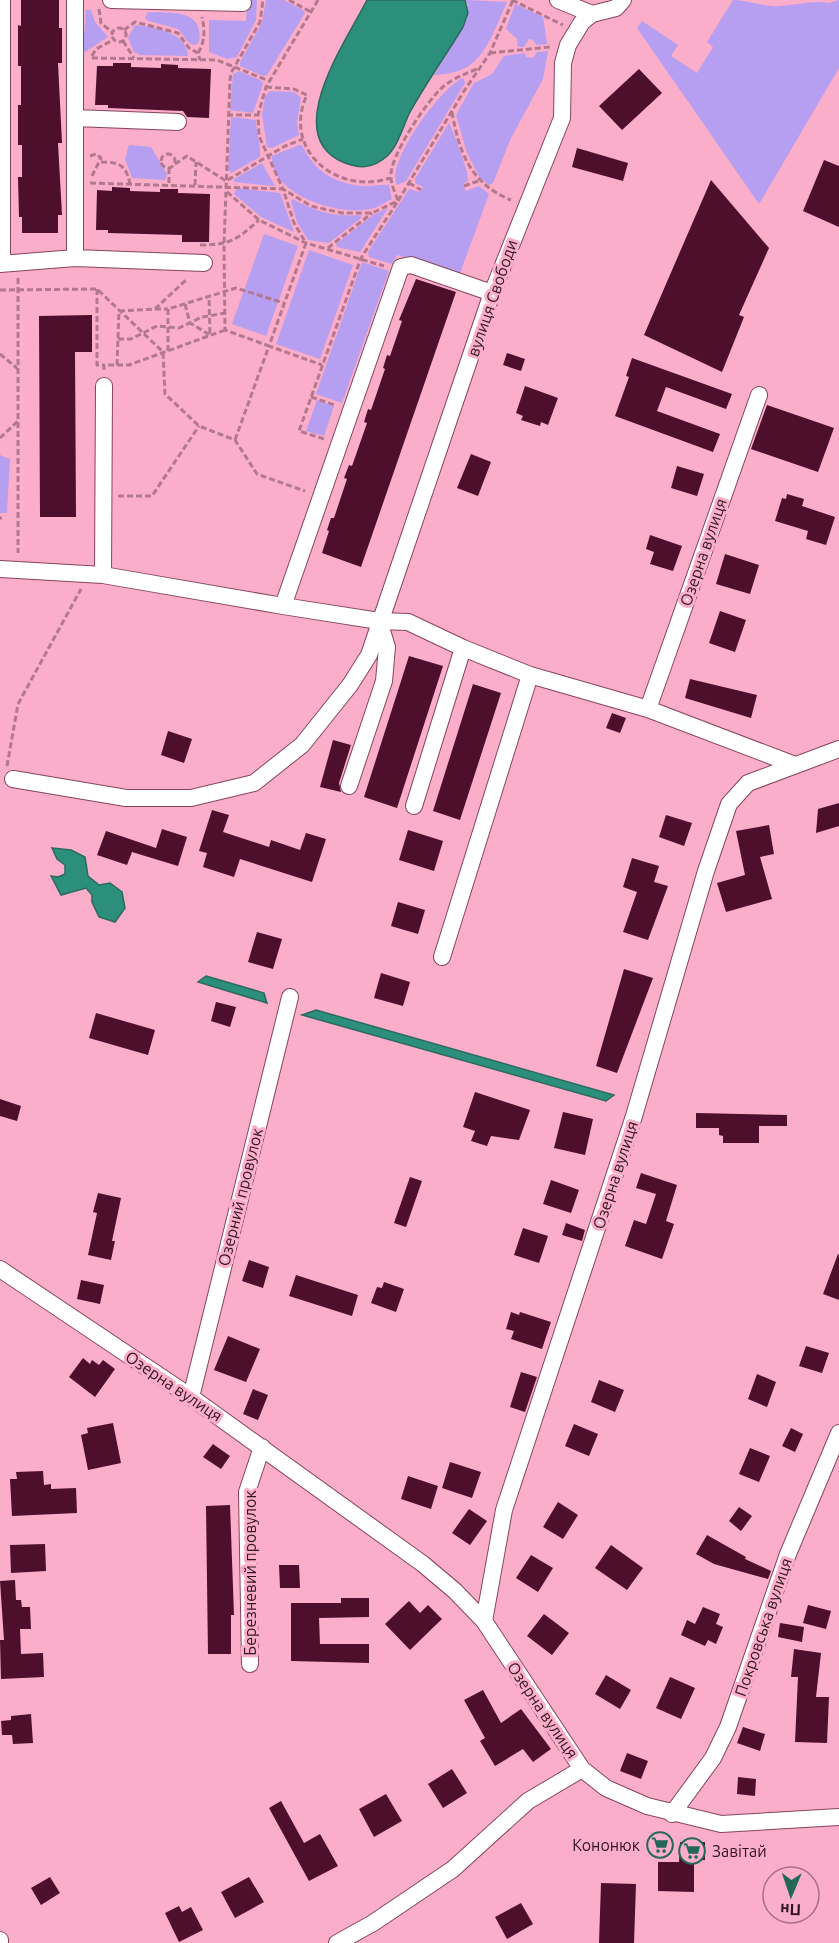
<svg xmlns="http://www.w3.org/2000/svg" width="839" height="1943" font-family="Ubuntu,sans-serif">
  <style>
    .green { fill: #b69ef1 }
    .water { fill: #2b8f7c; stroke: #2c6a60; stroke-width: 1.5 }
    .building { fill: #4d0f2c }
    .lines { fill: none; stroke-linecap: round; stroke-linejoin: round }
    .minor-casing { stroke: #86455e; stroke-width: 18 }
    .path { stroke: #b3788d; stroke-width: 3; stroke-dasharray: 6 3; stroke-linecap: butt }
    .minor { stroke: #fff; stroke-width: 16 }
    .labels { text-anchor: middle; stroke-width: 6; stroke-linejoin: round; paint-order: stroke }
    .street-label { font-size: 16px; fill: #30141f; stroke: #faaec9 }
    .poi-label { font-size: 16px; fill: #30141f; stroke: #faaec9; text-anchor: end }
  </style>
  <rect width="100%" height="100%" fill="#faaec9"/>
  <path class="green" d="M247 0H257L256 20 237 57 227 59 209 52V20L246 21Z
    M266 0H284L303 10 305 13 267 75 263 76 240 66V62L262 23Z
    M465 0 507 2C496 25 485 64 458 71 450 74 442 74 434 75L463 27 468 4Z
    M733 0C749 0 765 8 781 6 797 5 813 0 829 3L839 0V68L759 204 637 28 642 21 678 45 671 56 697 73 713 47 707 42Z
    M515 4 543 17 547 44 536 45 533 40 529 39 524 47H518L517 39 506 29Z
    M86 10H91L95 22 108 37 85 52 83 49Z
    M148 12C172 13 204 9 199 42L195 45 190 44 178 29 149 21 145 18Z
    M135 25C154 27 187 32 188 56L140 55 134 52 128 38Z
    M548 51 543 79 511 138 493 183 489 185 480 178 467 153 456 115 474 83 492 74 504 56 525 53 526 57 533 58 537 52Z
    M239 71 262 81 263 84 253 113 230 110 233 74Z
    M463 78 465 83 406 181 397 185C385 163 442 86 463 78Z
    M270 91 294 92 301 98 297 123 299 135 272 148 267 147 262 115 265 96Z
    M231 117 256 120C256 132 261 146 260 157L231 173 228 170Z
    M449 123C453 130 470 175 468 181L463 184 466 191 479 186 489 194 459 276 397 255 392 264 369 257 368 252 409 189 420 192 423 187 415 183V179Z
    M129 145 151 147 167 174 165 180 132 178 125 159Z
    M299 145H302C313 170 334 183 361 186 370 187 380 184 389 185L392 199C385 202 378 208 370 209 340 216 270 195 272 156Z
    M262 163 275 186 234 182V179Z
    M237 188 280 193 294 232 261 217 234 194Z
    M293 199C315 212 336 217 361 215V218L329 243 308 240 297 222 291 201Z
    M388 208 360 252 337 247 336 244 373 215Z
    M264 234 298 246 266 336 232 324Z
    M309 250 353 265 320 359 276 344Z
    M362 262 389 271 342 403 316 394Z
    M317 400 334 406 324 436 306 431Z
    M0 455 10 459 7 513H0Z"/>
  <path class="water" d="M367 0H465L468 13 463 27C446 55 426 83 410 112 403 126 398 147 386 157 373 168 361 169 345 163 278 137 347 40 367 0Z
    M52 848 71 850 85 857 88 876 99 885 110 883 122 892 125 908 115 922 99 917 92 902V895L86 888 61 895 51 876 58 877 65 874V865L57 859Z
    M206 976 264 993 267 1003 198 982Z
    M316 1010 614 1095 606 1101 302 1015Z"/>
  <path class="building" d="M21 0H59V28H62V63H58L62 143H58L62 215H58V233H22V217H19L18 177H22V145H18V105H21V66H18V25L21 26Z
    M113 63H131V67L161 68V64L178 65V68L211 69 209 118 187 117 183 111 108 108V105H95L97 66H113Z
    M639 69 662 93 622 130 599 106Z
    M577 148 628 163 623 181 572 167Z
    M824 160 839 166V227L803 211Z
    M711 180 769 248 739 315 744 317 722 372 644 335Z
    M112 187 130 188V191L160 192V189H178V193L210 194 209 242H182V235L108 233V230H96L97 190 112 191Z
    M416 279 456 292 361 567 322 553 329 531 327 530 331 518H334L347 479 344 478 349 465 352 466 367 423 364 422 368 409 371 410 385 369 383 368 387 355 390 356 402 321 399 320Z
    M92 315V352H75L76 517H40L39 316Z
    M507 353 525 359 521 371 503 365Z
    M632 358 732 394 726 409 666 387 657 411 720 434 713 452 615 416 629 377 626 376Z
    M525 386 558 398 548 425 541 422 540 426 521 420 523 416 516 413Z
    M767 405 834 428 818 472 751 449Z
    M471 454 491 462 478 496 457 488Z
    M677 466 704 474 697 496 671 488Z
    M787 494 804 499 802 506 835 517 826 545 806 539 808 531 775 521 782 498 786 499Z
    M650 535 682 546 673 571 650 564 654 552 646 549Z
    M725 554 759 565 750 594 716 584Z
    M720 611 746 620 735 652 709 643Z
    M409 656 443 666 397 808 364 797Z
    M690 679 757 695 751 718 685 698Z
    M473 684 501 693 460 820 433 811Z
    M612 713 626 718 620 733 606 728Z
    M168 731 192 739 184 763 161 755Z
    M333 740 351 745 339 783 341 792 320 787Z
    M839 803V826L816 833 818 809Z
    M212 810 229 815 223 832 269 847 271 840 300 850 306 833 326 839 312 882 240 859 234 877 203 867 207 853 199 851Z
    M666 815 692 823 684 846 659 837Z
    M769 825 774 854 760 857 772 899 726 912 717 883 745 875 736 831Z
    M162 829 187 837 178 866 132 852 127 865 97 855 106 831 156 848Z
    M408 830 443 841 434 871 399 860Z
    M632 858 659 866 654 882 668 886 648 940 623 932 637 892 623 887Z
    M398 902 425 910 418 934 391 926Z
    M257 932 282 939 273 969 248 962Z
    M624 969 653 978 617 1073 596 1066Z
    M381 973 410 982 403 1006 374 998Z
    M216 1002 236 1007 230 1027 211 1021Z
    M96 1013 155 1030 148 1055 89 1038Z
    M475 1092 530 1110 519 1140 491 1136 487 1146 471 1141 475 1131 463 1127Z
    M0 1099 21 1106 17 1121 0 1116Z
    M563 1112 593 1119 585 1155 554 1148Z
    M696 1113 787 1115V1126H759V1143H723V1136L719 1135V1128H696Z
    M641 1173 677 1185 666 1221 674 1224 662 1259 625 1246 634 1220 646 1224 656 1194 636 1188Z
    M410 1177 422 1181 406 1227 394 1223Z
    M551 1180 579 1190 571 1213 543 1204Z
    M98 1193 121 1198 112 1241H115L111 1260 88 1255 97 1213 93 1212Z
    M566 1223 585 1230 582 1241 562 1235Z
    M523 1228 548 1236 539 1263 514 1255Z
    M838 1254 839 1255V1300L823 1294Z
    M249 1260 269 1267 263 1288 242 1281Z
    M296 1275 358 1295 352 1316 289 1296Z
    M81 1280 104 1285 100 1304 77 1299Z
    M384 1282 404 1289 396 1312 371 1303 377 1287 382 1288Z
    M511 1312 519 1315 520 1312 551 1322 542 1349 511 1339 514 1331 506 1329Z
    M228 1336 260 1349 246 1382 214 1370Z
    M806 1346 829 1353 822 1373 799 1366Z
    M83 1358 90 1364 92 1360 99 1365 103 1360 115 1369 95 1397 69 1377Z
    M521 1372 537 1377 525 1412 510 1407Z
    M757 1374 776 1382 767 1407 748 1399Z
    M599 1380 624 1390 615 1412 591 1402Z
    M253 1389 268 1395 258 1420 243 1414Z
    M113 1423 121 1463 88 1470 81 1435 88 1433 87 1428Z
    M574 1424 598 1434 589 1456 565 1446Z
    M791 1428 803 1434 795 1452 782 1446Z
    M213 1444 230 1456 221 1469 203 1457Z
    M750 1448 770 1456 759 1482 739 1474Z
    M450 1462 481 1472 472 1498 442 1488Z
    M43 1471 44 1485 51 1484V1489L76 1488 77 1513 12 1516 10 1479H17L16 1472Z
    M408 1476 438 1486 431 1509 401 1499Z
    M558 1502 578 1515 563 1539 543 1527Z
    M230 1505 234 1615H231V1654H208L206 1506Z
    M739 1507 752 1516 741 1531 729 1521Z
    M469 1509 487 1521 470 1545 452 1533Z
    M707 1535 746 1557 745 1559 771 1571 768 1579 714 1564 696 1554Z
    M45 1544 46 1571 11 1573 10 1545Z
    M611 1545 643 1568 627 1590 595 1568Z
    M531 1555 553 1568 538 1592 516 1578Z
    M279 1565H299L300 1588H280Z
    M15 1580 16 1600H21L22 1607H30L31 1629H20L21 1654 43 1653 44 1677 1 1679 0 1640H4L0 1581Z
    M341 1598H369V1617L319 1618 320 1644H369V1663L291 1661V1603H341Z
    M409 1601 420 1613 428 1605 442 1619 410 1650 385 1624Z
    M808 1605 831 1611 826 1629 803 1623Z
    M703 1607 720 1614 716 1624 723 1627 716 1644 708 1640 705 1646 681 1635 687 1620 695 1624Z
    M544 1614 569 1633 552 1655 527 1636Z
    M780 1623 804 1627 802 1642 778 1637Z
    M794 1649 821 1653 816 1697H829L827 1743 795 1742 798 1677H791Z
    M606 1675 631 1690 620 1709 595 1694Z
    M670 1677 695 1688 681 1719 656 1708Z
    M483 1690 501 1723 521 1709 551 1749 533 1762 523 1749 495 1766 480 1741 485 1738 464 1700Z
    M31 1714 33 1743 13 1744 12 1735H2L1 1721 11 1720V1716Z
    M743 1727 765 1734 760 1751 737 1743Z
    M627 1753 648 1761 641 1779 620 1771Z
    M452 1769 467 1793 443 1808 428 1784Z
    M738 1777 756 1779 755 1796 737 1794Z
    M386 1794 402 1821 374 1837 359 1809Z
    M281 1801 304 1843 320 1834 338 1866 309 1881 269 1808Z
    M680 1842H705V1860H694V1892L658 1891V1862H679Z
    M50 1877 60 1893 41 1905 31 1888Z
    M249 1877 264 1902 235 1918 221 1892Z
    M601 1883 636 1884 634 1943H599Z
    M521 1903 533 1924 507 1939 495 1917Z
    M179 1906 182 1912 191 1907 203 1930 179 1942 165 1913Z"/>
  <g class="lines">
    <g class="minor-casing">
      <path id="minor" d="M2 0V264
        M75 0V258
        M111 0 243 3
        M558 0 592 14
        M75 118 178 122
        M0 264 75 258 204 263
        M0 569 103 575 283 606 379 621 408 622 463 648 530 675 648 709 795 765
        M103 575 104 386
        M283 606 401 267 411 265 492 293
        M648 709 759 395
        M13 779 126 798H191L254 783 302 745 350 685 369 655 492 293 562 118 563 63 568 45 582 22 592 14 616 8 623 0
        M349 786 384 681 387 647 379 621
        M414 806 463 648
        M442 957 530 675
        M0 1269 191 1397 423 1564 455 1591 484 1621 582 1769 606 1788 647 1806 721 1824 839 1817
        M191 1397 290 997
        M484 1621 504 1510 634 1116 706 871 729 804 748 783 839 749
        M250 1664 247 1492 262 1447
        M672 1814 713 1758 728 1727 788 1554 839 1433
        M0 1940V1943
        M337 1943 373 1923 453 1869 528 1801 582 1769"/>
    </g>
    <path class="path" d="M289 0 311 12
      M318 0 266 87 258 115 259 136 283 189 311 206 342 213H372L398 201 464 91 490 53 513 0
      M512 0 563 25
      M99 9 101 23 112 32
      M112 35a7 7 0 1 1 14 0a7 7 0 1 1-14 0Z
      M124 30 135 22 178 33 189 48 198 53 200 60
      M123 41 134 58
      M198 53C205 42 205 30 202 17
      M490 53 550 47
      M92 56 96 49 113 40
      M92 58 217 60 269 81
      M266 87 294 89 307 95C281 150 338 196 390 178
      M452 112C459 153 471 184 511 200
      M227 115H258
      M161 161a7 7 0 1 1 14 0a7 7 0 1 1-14 0Z
      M90 156 96 154 101 158 92 176
      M101 162C120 162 126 165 130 184
      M175 164 187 156 226 181 285 146 303 139
      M169 168V184
      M90 183 283 189 294 223 306 243 269 346 322 365
      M409 183 421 190
      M195 185 196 162
      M464 186 478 181
      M227 192 259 220 306 243 384 266
      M200 245C231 245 237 239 259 220
      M328 248 372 213
      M18 278V553
      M97 289V365H104
      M0 290 97 289 163 352 165 394 199 426 235 440 257 474 305 491
      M185 304 190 323 210 335 209 297
      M155 309H168
      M118 339H131L157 326 179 328 202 317 225 313
      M168 351V309L236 288 284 303
      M0 354 17 368
      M117 365 119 311 155 309 187 279
      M104 370V365H129L225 330
      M311 397 335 405
      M0 438 18 421
      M324 439 299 431 361 258 398 201C396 194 391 185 391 178 388 158 428 99 444 86 454 78 465 74 477 69
      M235 440 269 346 225 330 224 245 230 80 231 73 260 22 263 0
      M118 496H152L199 426
      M0 518H2
      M7 766 18 704 81 589"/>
    <use href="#minor" class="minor"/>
  </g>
  <defs>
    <g id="supermarket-ring" transform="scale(1.35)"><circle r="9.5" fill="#faaec9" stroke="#236759" stroke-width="1.5"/><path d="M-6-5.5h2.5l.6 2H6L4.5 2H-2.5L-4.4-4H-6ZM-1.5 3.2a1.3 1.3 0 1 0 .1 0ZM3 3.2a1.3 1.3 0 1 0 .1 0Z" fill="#236759"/></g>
  </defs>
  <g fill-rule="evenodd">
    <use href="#supermarket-ring" x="660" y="1845"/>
    <use href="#supermarket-ring" x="692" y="1851"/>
  </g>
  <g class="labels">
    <g class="street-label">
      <text transform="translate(492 298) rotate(-71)" y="6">вулиця Свободи</text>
      <text transform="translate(703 552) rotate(-71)" y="6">Озерна вулиця</text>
      <text transform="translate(615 1175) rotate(-72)" y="6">Озерна вулиця</text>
      <text transform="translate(240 1197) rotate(-76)" y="6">Озерний провулок</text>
      <text transform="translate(174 1386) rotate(34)" y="6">Озерна вулиця</text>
      <text transform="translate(250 1573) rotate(-90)" y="6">Березневий провулок</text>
      <text transform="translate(763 1627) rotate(-71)" y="6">Покровська вулиця</text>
      <text transform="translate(543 1710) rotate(56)" y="6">Озерна вулиця</text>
    </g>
    <g class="poi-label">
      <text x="640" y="1851">Кононюк</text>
      <text x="712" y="1857" text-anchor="start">Завітай</text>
    </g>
  </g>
  <g transform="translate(791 1895) rotate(182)"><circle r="28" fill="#faaec9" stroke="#a97085" stroke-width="1.5"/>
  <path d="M0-4.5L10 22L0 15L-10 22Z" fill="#236759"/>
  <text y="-9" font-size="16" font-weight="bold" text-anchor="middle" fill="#30141f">Пн</text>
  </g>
</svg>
